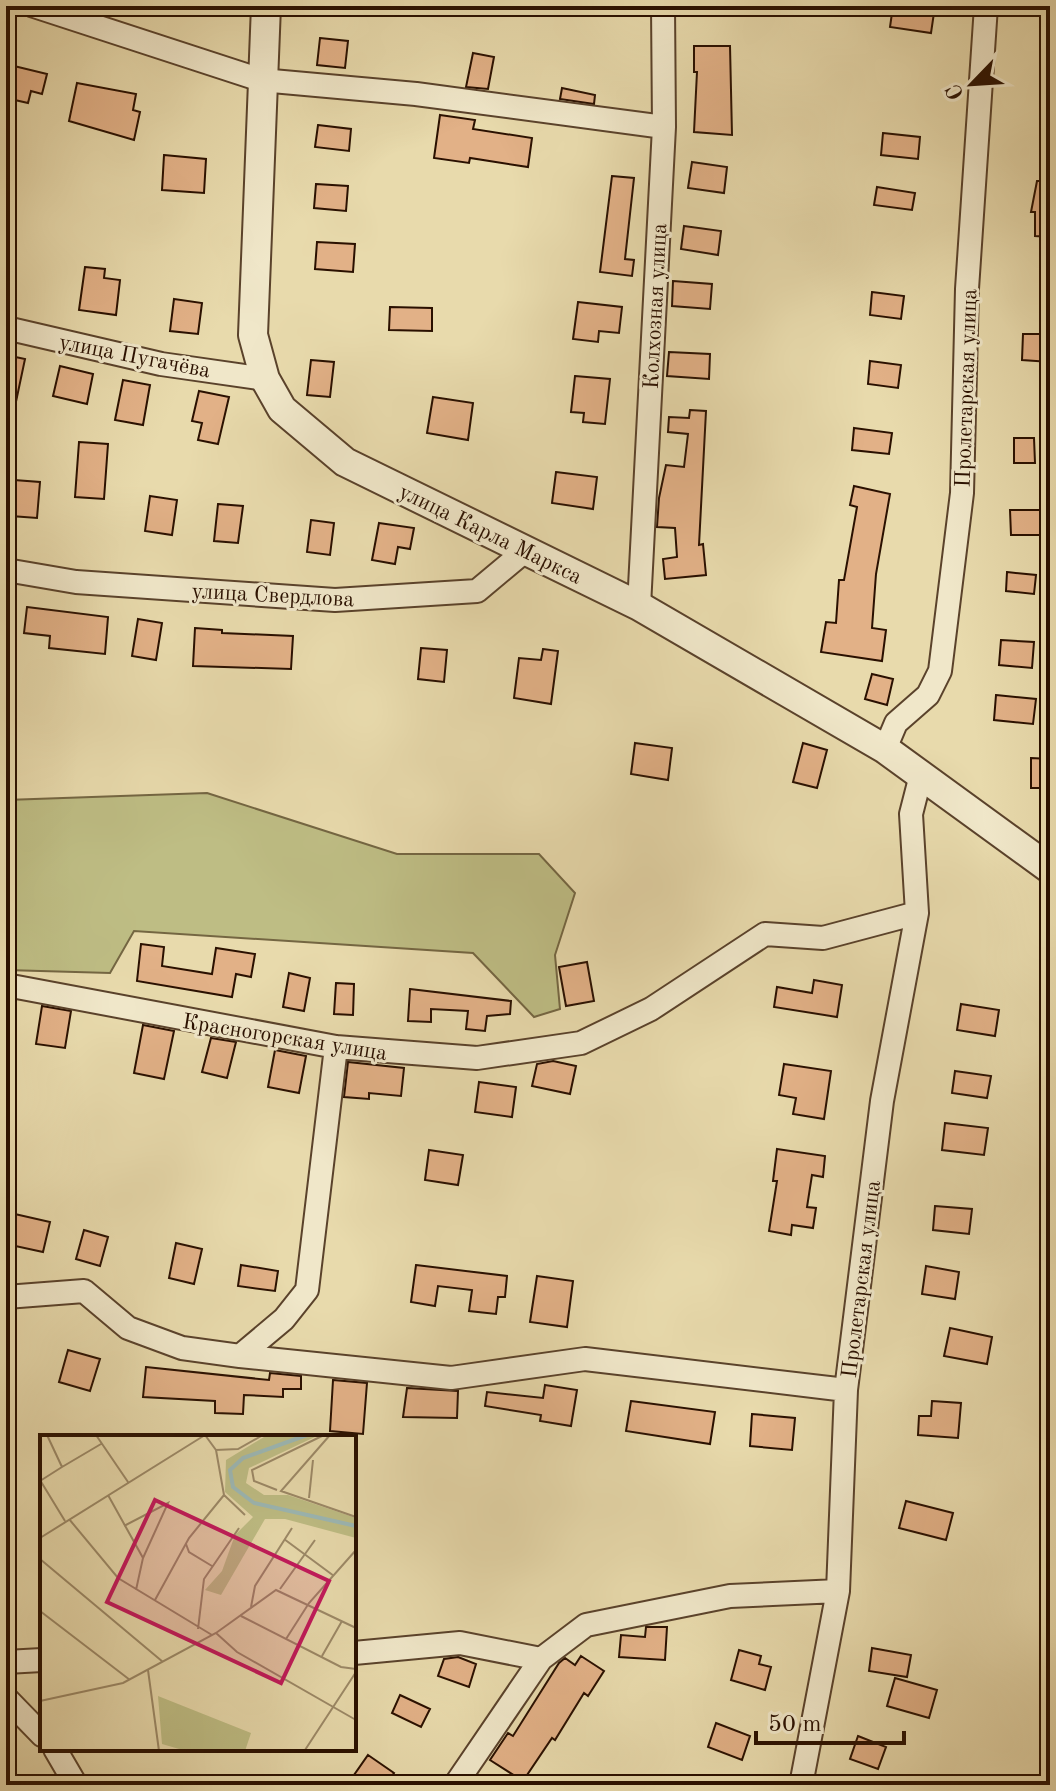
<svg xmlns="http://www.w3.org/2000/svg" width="1056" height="1791" font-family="'Old Standard TT',serif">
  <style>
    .green { fill: #bebd84; stroke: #746642; stroke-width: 2 }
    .building { fill: #e2b187; stroke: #2a1000; stroke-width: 2 }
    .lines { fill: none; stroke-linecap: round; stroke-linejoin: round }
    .minor-casing { stroke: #5a422b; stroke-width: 26 }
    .tertiary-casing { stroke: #5a422b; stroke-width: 32 }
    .minor { stroke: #f0e7c9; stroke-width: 22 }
    .tertiary { stroke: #f0e7c9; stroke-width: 28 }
    .labels { text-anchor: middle; stroke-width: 6; stroke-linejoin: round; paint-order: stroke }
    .street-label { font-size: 22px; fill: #2a1000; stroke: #f0e7c9 }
    .inset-river { fill: none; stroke: #9cb8b5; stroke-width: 4 }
    .inset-road { fill: none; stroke: #9c8967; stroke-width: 2 }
    .view { fill: #c2185b; fill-opacity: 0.15; stroke: #c2185b; stroke-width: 4 }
    .inset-edge { fill: none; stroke: #2a1000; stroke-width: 4 }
  </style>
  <rect width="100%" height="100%" fill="#e8daac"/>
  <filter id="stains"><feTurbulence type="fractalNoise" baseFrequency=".0025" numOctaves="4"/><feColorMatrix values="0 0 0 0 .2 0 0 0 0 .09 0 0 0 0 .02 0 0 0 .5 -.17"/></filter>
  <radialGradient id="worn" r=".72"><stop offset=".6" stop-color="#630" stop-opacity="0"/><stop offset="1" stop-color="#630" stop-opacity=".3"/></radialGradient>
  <path class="green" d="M207 793 397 854H539L575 893 555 955 560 1009 534 1017 473 953 134 931 110 973 6 970V800Z"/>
  <path class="building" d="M893 6H935L931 33 890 27Z
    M320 38 348 41 345 68 317 65Z
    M694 46H730L732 135 694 132 697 72H694Z
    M473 53 494 57 488 89 466 87Z
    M14 66 47 74 42 94 31 91 28 103 6 98Z
    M77 83 136 94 133 110 140 112 134 140 69 121Z
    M562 88 595 95 594 104 560 99Z
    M440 115 475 120 473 129 532 138 528 167 470 158 469 163 434 158Z
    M318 125 351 129 349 151 315 147Z
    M883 133 920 137 918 159 881 155Z
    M164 155 206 159 204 193 162 190Z
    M692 162 727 167 724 193 688 188Z
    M612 176 634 178 625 259 634 260 632 276 600 272Z
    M1037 181H1050V237L1035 236V212H1031Z
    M316 184 348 186 346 211 314 208Z
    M877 187 915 193 912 210 874 205Z
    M684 226 721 231 718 255 681 249Z
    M317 242 355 244 353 272 315 269Z
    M85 267 105 269 104 278 120 280 116 315 79 310Z
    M673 281 712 284 710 309 672 306Z
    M872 292 904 296 901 319 870 315Z
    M174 299 202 303 198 334 170 331Z
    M578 302 622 307 619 333 599 331 598 342 573 339Z
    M390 307 432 308V331L389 330Z
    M1023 334H1050V362L1022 360Z
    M669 352 710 354 709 379 667 376Z
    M6 355 25 359 13 416 6 415Z
    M311 360 334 362 330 397 307 395Z
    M870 361 901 365 898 388 868 384Z
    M60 366 93 374 87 404 53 396Z
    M575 376 610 379 605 424 583 422 584 413 571 412Z
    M123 380 150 385 143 425 115 420Z
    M199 391 229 397 218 444 198 440 202 423 192 421Z
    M433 397 473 403 468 440 427 433Z
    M690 410 706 411 699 545 703 544 706 575 665 579 663 559 677 557 675 528 657 527 659 498 666 465 684 467 688 434 668 432 669 417 689 418Z
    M854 428 892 433 889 454 852 450Z
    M1014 438H1034L1035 463H1014Z
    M79 442 108 444 104 499 75 497Z
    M556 472 597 477 593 509 552 503Z
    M14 480 40 482 37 518 11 516Z
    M854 486 890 494 876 574 872 628 886 630 882 661 821 652 826 622 836 623 839 580H844L857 507 850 505Z
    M150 496 177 500 172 535 145 531Z
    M218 504 243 506 238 543 214 541Z
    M1010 510H1043V535H1011Z
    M311 520 334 523 330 555 307 552Z
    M379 523 414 528 410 549 398 547 395 564 372 560Z
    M1007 572 1036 575 1034 594 1006 591Z
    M27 607 108 617 105 654 49 648 50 636 24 633Z
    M138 619 162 623 156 660 132 656Z
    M195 628 222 630V633L293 636 291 669 193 666Z
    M1001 640 1034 642 1032 668 999 665Z
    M421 648 447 650 444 682 418 679Z
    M543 649 558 651 551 704 514 698 519 658 541 660Z
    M872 674 893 679 887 705 865 699Z
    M996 695 1036 699 1033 724 994 720Z
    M635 743 672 748 668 780 631 774Z
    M803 743 827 750 817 788 793 782Z
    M1031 758 1050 759V788H1031Z
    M141 944 164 947 162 966 212 974 216 948 255 954 251 977 236 974 232 997 137 981Z
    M587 962 594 1001 566 1006 559 967Z
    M289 973 310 978 304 1011 283 1007Z
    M814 980 842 985 837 1017 774 1007 777 987 812 993Z
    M336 983 354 984 353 1015 334 1014Z
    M410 989 511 1001 510 1014 487 1016 485 1031 466 1029 468 1011 431 1009V1022L408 1021Z
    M961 1004 999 1010 995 1036 957 1030Z
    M42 1006 71 1011 65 1048 36 1044Z
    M143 1025 174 1031 164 1079 134 1073Z
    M211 1038 236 1042 227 1078 202 1072Z
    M275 1050 306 1056 299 1093 268 1087Z
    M553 1061 576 1066 570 1094 532 1086 537 1064Z
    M348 1062 404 1068 401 1096 369 1093V1099L344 1097Z
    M784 1064 831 1071 824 1119 793 1114 796 1098 779 1095Z
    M955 1071 991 1076 987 1098 952 1093Z
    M479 1082 516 1087 512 1117 475 1112Z
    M945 1123 988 1128 984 1155 942 1150Z
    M777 1149 825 1156 823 1177 812 1175 807 1207 816 1208 813 1228 792 1225 791 1235 769 1231 777 1181H773Z
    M429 1150 463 1155 458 1185 425 1180Z
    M935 1206 972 1209 969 1234 933 1230Z
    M6 1212 50 1222 43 1252 6 1244Z
    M84 1230 108 1237 100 1266 76 1259Z
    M176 1243 202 1249 194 1284 169 1278Z
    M241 1265 278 1271 275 1291 238 1286Z
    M416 1265 507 1276 505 1297H498L496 1314 469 1311 472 1290 438 1286 435 1306 411 1302Z
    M926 1266 959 1272 955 1299 922 1294Z
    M537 1276 573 1281 567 1327 530 1322Z
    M950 1328 992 1337 987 1364 944 1356Z
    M68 1350 100 1359 90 1391 59 1382Z
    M146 1367 269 1380 270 1373 301 1376V1389H283V1397L244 1395 243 1414 215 1413V1401L143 1397Z
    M333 1380 367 1383 363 1434 330 1431Z
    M545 1385 577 1390 571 1426 540 1421 541 1415 485 1406 487 1392 543 1398Z
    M407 1388 458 1391 457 1418 403 1417Z
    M631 1401 715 1412 710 1444 626 1431Z
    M932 1401 961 1403 958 1438 918 1435 919 1416H931Z
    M752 1414 795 1418 792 1450 750 1446Z
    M906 1501 953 1513 946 1540 899 1528Z
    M646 1627H667L665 1660 619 1657 621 1635 645 1637Z
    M872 1648 911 1655 907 1677 869 1671Z
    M739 1650 761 1656 759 1664 771 1667 765 1690 731 1680Z
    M581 1656 604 1671 588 1696 584 1693 555 1740 552 1738 523 1781 490 1760 508 1733 513 1736 559 1663 565 1658 575 1665Z
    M458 1657 476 1664 469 1687 438 1676 444 1659Z
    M895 1678 937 1690 929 1718 887 1706Z
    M400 1695 430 1709 421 1727 392 1713Z
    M716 1723 750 1736 742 1760 708 1747Z
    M858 1736 886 1747 878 1769 850 1759Z
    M368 1755 394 1773 386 1785H347Z"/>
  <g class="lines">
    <g class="minor-casing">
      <path id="minor" d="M34 6 261 80 416 94 664 127
        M6 328 161 364 265 379
        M6 570 76 582 335 600 477 591 526 550
        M639 606 664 127 663 6
        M885 749 896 723 928 695 940 671 962 493 967 289 986 6
        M6 985 336 1047 477 1058 581 1043 651 1009 765 934 823 938 917 913
        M6 1297 84 1291 128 1328 182 1348 240 1356 451 1378 585 1359 846 1390
        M240 1356 284 1319 307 1290 336 1047
        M354 1653 460 1643 541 1659
        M6 1662 42 1660
        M6 1698 42 1735
        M55 1749 76 1785
        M455 1785 541 1659 586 1625 730 1596 838 1591
        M801 1785 838 1591 846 1390 882 1101 917 913 911 814 921 775"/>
    </g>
    <g class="tertiary-casing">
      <path id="tertiary" d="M266 6 253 335 265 379 282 409 345 462 639 606 885 749 1050 869"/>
    </g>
    <use href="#minor" class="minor"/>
    <use href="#tertiary" class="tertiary"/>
  </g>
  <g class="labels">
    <g class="street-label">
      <text transform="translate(654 306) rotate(-87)" y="8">Колхозная улица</text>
      <text transform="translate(135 355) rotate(11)" y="8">улица Пугачёва</text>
      <text transform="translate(965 388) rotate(-88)" y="8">Пролетарская улица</text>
      <text transform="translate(491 533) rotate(26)" y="8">улица Карла Маркса</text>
      <text transform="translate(273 594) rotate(3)" y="8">улица Свердлова</text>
      <text transform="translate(285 1036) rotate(9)" y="8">Красногорская улица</text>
      <text transform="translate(860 1279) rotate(-83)" y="8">Пролетарская улица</text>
    </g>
  </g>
  <g transform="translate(40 1435)">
    <rect width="316" height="316" fill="#e8daac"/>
    <path d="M279 0 209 33 206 48 224 60H248L316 83V103L245 84H225L181 160 165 155 182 136 195 100 213 82 185 57 186 25 224 2ZM118 261 211 298 205 316H146L122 309Z" fill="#bebd84"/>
    <path class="inset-river" d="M267 0 203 23 190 35 193 52 214 68 316 91"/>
    <path class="inset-road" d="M56 0 88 47M165 0 176 15 198 14 223 0M290 0 241 56 316 82M176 15 184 60 205 80M22 32 61 9M0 45 25 86M0 46 22 32 7 0M237 55 214 46 212 35 284 0M68 60 103 123 96 155M269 63 273 25M29 84 78 143 172 200M84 91 128 68 103 123M0 103 165 0M244 104 294 141M146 109 149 117 172 131M0 124 123 227M240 154 275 105M115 165 149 103 184 60M211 172 215 151 252 93M0 176 90 245M201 181 301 232 316 234M158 194 164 144 199 93M176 198 197 217 316 285M246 204 269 168 316 115M282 221 302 186M108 235 119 316M0 266 83 248 176 198 236 155 316 193M265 315 316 237"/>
    <path class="view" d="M115 65 289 146 241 248 67 167Z"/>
    <rect width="316" height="316" class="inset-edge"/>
  </g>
  <rect width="1056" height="1791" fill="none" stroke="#e8daac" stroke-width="32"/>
  <rect x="8" y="8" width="1040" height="1775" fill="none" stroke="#2a1000" stroke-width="4"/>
  <rect x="16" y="16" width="1024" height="1759" fill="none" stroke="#2a1000" stroke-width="2"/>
  <g transform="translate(972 84) rotate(245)" stroke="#f0e7c9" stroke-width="6" paint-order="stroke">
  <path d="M0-6L14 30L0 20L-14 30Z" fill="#2a1000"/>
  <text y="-12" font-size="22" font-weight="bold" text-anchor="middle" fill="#2a1000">С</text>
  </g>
  <path d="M756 1731v12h148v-12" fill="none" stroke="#2a1000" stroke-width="4"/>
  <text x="768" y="1731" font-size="24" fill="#2a1000" stroke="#f0e7c9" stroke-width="6" paint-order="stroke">50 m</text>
  <rect width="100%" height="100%" filter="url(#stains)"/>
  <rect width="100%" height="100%" fill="url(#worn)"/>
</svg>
